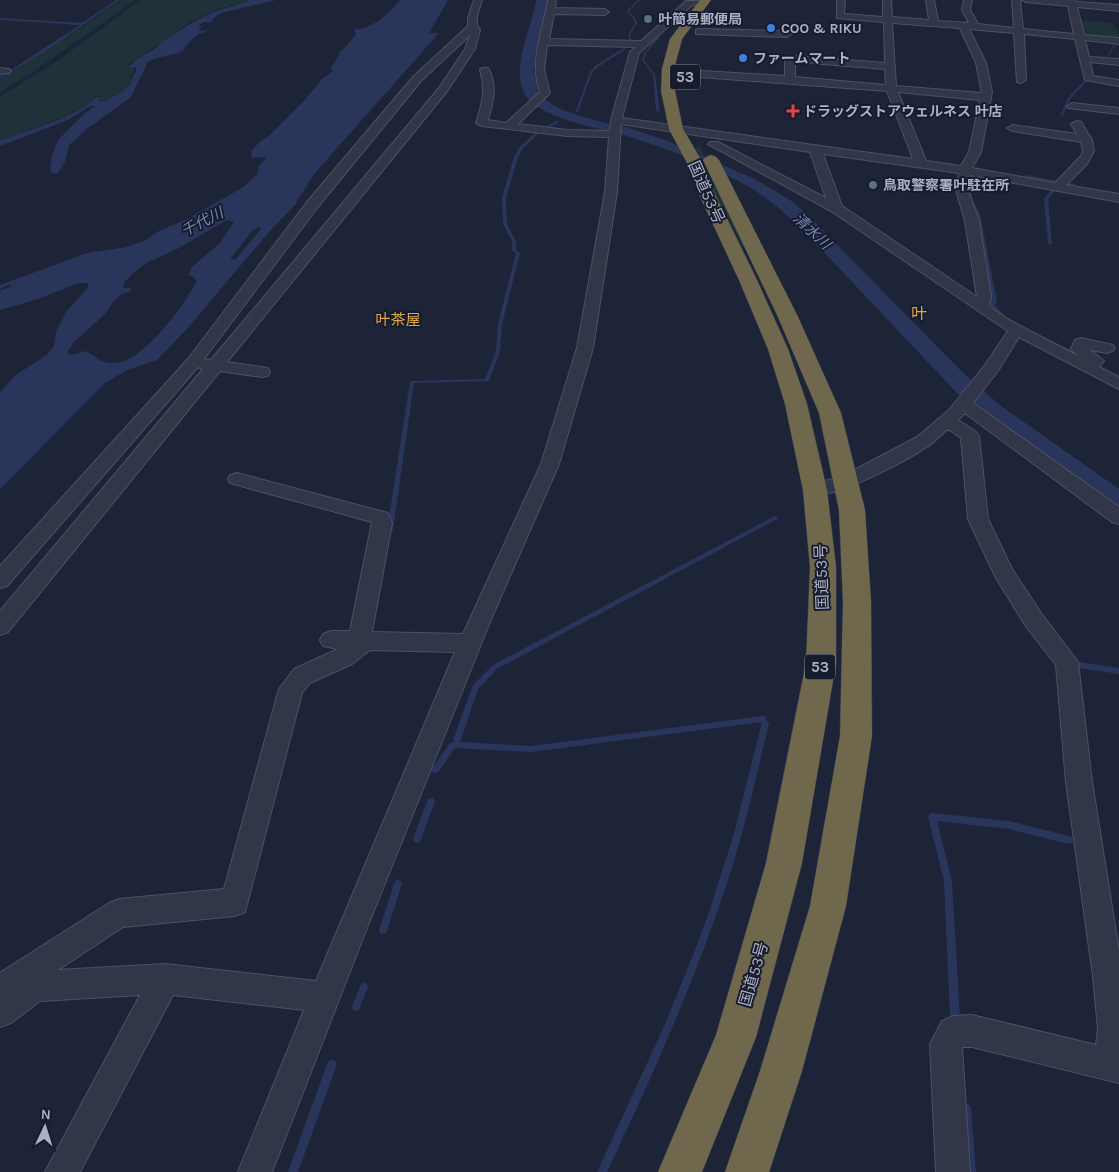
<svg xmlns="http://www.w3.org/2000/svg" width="1119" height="1172" font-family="Karla,'Noto Sans JP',sans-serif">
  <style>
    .green { fill: #1f3139 }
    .water { fill: #2a355b; fill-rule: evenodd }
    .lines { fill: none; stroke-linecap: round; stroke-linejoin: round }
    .stream { fill: #2a355b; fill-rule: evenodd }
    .minor-casing { stroke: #4c5164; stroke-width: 2 }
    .highway-casing { stroke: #393e50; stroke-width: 1 }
    .minor { fill: #313648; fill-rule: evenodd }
    .highway { fill: #6f684d; fill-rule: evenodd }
    .service-dot { fill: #5c6f8a; stroke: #171c2d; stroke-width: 2 }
    .shop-dot { fill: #3f7fe0; stroke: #171c2d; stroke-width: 2 }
    .health-dot { fill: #e0444e; stroke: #171c2d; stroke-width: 2 }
    .labels { text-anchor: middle; stroke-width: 4; stroke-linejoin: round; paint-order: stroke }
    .far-poi-label { font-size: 14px; font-weight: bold; fill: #abb0c6; stroke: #171c2d; text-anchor: start }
    .shield { fill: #171c2d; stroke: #7f8498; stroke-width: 1 }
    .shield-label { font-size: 15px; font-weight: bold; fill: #abb0c6 }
    .far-water-label { font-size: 15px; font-style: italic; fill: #7886b6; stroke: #171c2d }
    .far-neighbourhood-label { font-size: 15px; fill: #dda84f; stroke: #171c2d }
    .street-label { font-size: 16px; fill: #abb0c6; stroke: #171c2d }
    .far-quarter-label { font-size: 16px; fill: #dda84f; stroke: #171c2d }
  </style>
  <rect width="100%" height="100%" fill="#1e2438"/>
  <path class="green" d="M119 0H135L52 59 0 93V79L91 21Z
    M141 0H247L239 5H233L213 11 190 22 126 66 135 67 134 72 130 76 131 82 124 88V91L101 102 98 101 101 96H96C70 121 31 126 0 141V97L57 61Z
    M1084 20 1113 23 1119 35 1115 39 1084 35 1081 21Z
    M700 146 749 247H743L714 192 708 172 695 147Z"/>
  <path class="water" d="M248 0H276L225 12 217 15 210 23 205 22 198 25 201 27 199 31 210 30 197 35 185 46V49C172 58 160 54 148 62L131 97 88 128 69 145 65 162 58 173 52 174 50 167 52 156 58 140 86 112 96 106H90L68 120 0 146V141C31 128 72 120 96 97H100L98 101 102 102 124 91 125 88 132 82 131 79 136 72V67H128C135 60 144 54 153 50 157 48 158 44 161 42 178 31 194 21 212 13 223 7 238 7 248 0Z
    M400 0H448L429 33H439L314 174 295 205 269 232 186 330 157 360 127 370 105 383 0 489V392L16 375 48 354 54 346 56 332 67 311 88 287V283H79L38 299 0 310V291L13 286 8 285 0 289V285L87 253 127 247 146 240 159 231 185 220 242 188 257 175 259 166 267 157 252 158 251 151 261 141 270 135 303 102 322 79 333 71 330 69 340 54 339 52 346 47 356 34 354 30C374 28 387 15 400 0ZM227 220 234 222 219 244 192 267 188 275 193 276 197 281C184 305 143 363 114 363 103 364 95 357 86 351L72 355 67 353 73 343 105 314 113 302 122 294 131 291V288H123L124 283 133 273 146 263 177 249ZM259 227 261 229 235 260 230 259 252 231Z
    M536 0H548L534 70 538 94 553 105 565 111 601 122 629 128 665 140 755 179 793 202 814 221 963 373 1001 406 1119 489V512L975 408 957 393 803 230C784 212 764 194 740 182 704 163 665 148 627 136 603 129 577 125 554 115 543 111 529 103 524 93 511 64 532 29 536 0Z
    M969 174 975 175 971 197 980 214 997 302 994 305 1012 322 1079 354 1119 377V380L1012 325 988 305 965 193Z"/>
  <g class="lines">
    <path class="stream" d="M116 0H119L53 46 0 79V77L80 25 0 20V18L82 23Z
      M638 0H640L629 11 635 18 637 23 630 35 632 41 631 42 630 41 628 35 635 23 633 18 627 11Z
      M1119 36V39L1108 57 1106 58Z
      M657 37 659 38 646 53 644 60 655 75 660 111 658 112 656 111 653 75 642 60 644 53Z
      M624 48 626 49 598 67 592 73 578 112 575 113 590 72 596 65Z
      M1084 81 1086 82 1070 99 1063 115 1060 116 1068 98Z
      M556 121 559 122 547 129 544 128Z
      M537 131 540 132 522 149 518 157 506 198 507 224 516 241V250L520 253 502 324 500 351 489 381 414 383 393 530 390 532 388 531 387 530 410 382 412 381 485 379 496 351 498 324 516 253 512 250V241L503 224 502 198 514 157 520 147Z
      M1026 175 1074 184 1076 185 1074 186 1025 177V175Z
      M1053 188 1056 189 1048 199 1052 244 1050 245 1048 244 1044 199Z
      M775 516 778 518 777 519 497 669 478 689 460 742 531 746 763 716 766 717V720L769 723C757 774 746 824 730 874 697 976 653 1075 607 1172H597L666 1022 695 950 709 912 733 837 762 722 531 752 455 748 438 772 435 773 432 772 431 770 450 743 453 742H455L453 740 473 685 493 665Z
      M1073 661 1119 668V674L1073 667 1071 666 1070 664 1071 662Z
      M431 798 434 799 435 802 420 842 417 843 414 842 413 839 427 802 428 799Z
      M932 813 1009 821 1069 836 1072 837 1073 840 1072 843 1069 844 1009 829 937 821 952 881 960 1018 958 1021 955 1023 952 1021 950 1018 944 881 928 817 929 814Z
      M398 880 401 881 402 884 387 930 386 933 383 934 380 933 379 930 394 884 395 881Z
      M364 983 367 984 368 987 359 1010 356 1011 353 1010 352 1007 361 984Z
      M332 1059 335 1061 337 1064 298 1172H288L327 1064 329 1061Z
      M966 1103 969 1105 971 1108 976 1172H966L961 1108 963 1105Z"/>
    <g class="minor-casing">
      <path id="minor" d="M474 0H482C479 10 473 21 480 30L475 49 448 90 227 362 268 368 270 372 268 376 262 377 220 371 8 632 0 635V611L203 369 198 367 7 586 0 588V566L188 359 307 202 413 77 468 26V18ZM470 35 465 49 439 88 211 360 204 359 317 208 421 81Z
        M548 0H556L555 8 605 9 609 12 605 15 554 14 549 39 641 41 686 1H708L692 5 639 53 622 118 913 159 887 91 685 76 680 73 685 70 785 76V61L796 56 885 63 884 22 837 18V0H845L844 14 883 17V0H891L892 17 929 20 926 0H934L938 21 969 23 962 10 964 0H972L970 10 978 24 1014 28 1012 0H1020L1023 29 1074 34 1068 6 1026 2 1022 0H1075L1076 2 1119 5V11L1077 7 1084 35 1119 38V44L1085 40 1089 57 1119 59V65L1090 62 1093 76 1119 80V86L1085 80 1075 39 1024 34 1026 80 1021 83 1017 82 1014 33 969 29 986 63 992 92 981 152 972 168 1055 183 1081 156 1083 151 1081 142 1013 131 1007 128 1013 125 1077 134 1071 124 1077 121 1081 122 1092 140 1094 151 1087 164 1066 185 1119 194V202L970 175 968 190 979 221 991 296 989 306 1009 320 1078 356 1071 349 1075 340 1081 338 1113 345 1115 348 1113 351 1107 353 1090 350 1104 361 1099 367 1119 377V389L1019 337 998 371 973 403 1119 507V524L1112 522 965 413 958 420 976 432 979 436 988 519 1012 569 1041 613 1078 662 1092 782 1119 951V1083L972 1047H962L970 1172H936L930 1044 942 1021 953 1016 972 1015 1096 1045 1098 1029 1093 976 1066 782 1056 665 1025 625 996 578 968 519 961 438 948 429C942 434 936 440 930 445 908 460 832 501 808 495L805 490 808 485 841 477 917 437 949 410 985 365 1008 331 831 211 708 144 710 142H718L826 198 810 152 621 124 617 192 593 348 559 464 492 617 363 938 272 1172H238L304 1010 173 995 80 1172H45L140 995 40 1001 11 1023 0 1027V973L109 903 119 899 224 889 279 689 294 669 338 649 323 646 320 640 323 634 331 631H350L372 522 230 483 228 479 230 475 237 473 388 513 392 523 372 632 463 634 541 464 577 348 605 192 609 137 567 136 482 126 476 123C482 105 486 89 480 70L482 68H488C498 85 493 103 488 120L506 123 540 92C529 61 543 31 548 0ZM892 23 960 28 976 63 982 93 896 86ZM547 45 635 47 630 52 611 120 610 131 567 130 518 124 550 93 544 70ZM797 62 885 69 886 85 795 77V63ZM898 92 980 100 969 152 961 166 926 161ZM823 154 959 173 956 190 965 221 977 297 842 206ZM370 650 455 652 316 981 165 964 58 970 123 927 235 916 245 912 302 693 310 683 352 664Z
        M699 29 787 31 792 34 787 37 696 34V30Z
        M0 68 9 69 11 71 9 73 0 74Z
        M1072 103 1119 108V114L1068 108 1067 106Z"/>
    </g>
    <g class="highway-casing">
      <path id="highway" d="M700 0H711L682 39 674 69 675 91 683 129 703 163 714 192 757 280 788 349 807 404 827 490 836 567V663L802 863 756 1037 702 1172H658L716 1035 766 863 806 663 810 567 803 490 785 404 768 349 739 280 698 192 687 163 669 129 661 91 662 69 670 39Z
        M711 155 716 157 719 160 798 317 841 413 865 510 871 602 872 736 846 906 802 1071 769 1172H725L760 1071 810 906 840 736 843 602 839 510 819 413 778 317 703 160 706 157Z"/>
    </g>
    <use href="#minor" class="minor"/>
    <use href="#highway" class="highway"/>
  </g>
  <g class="service-dot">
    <circle cx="648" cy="19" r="5"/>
    <circle cx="873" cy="185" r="5"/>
  </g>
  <g class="shop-dot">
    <circle cx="771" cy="28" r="5"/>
    <circle cx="743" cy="58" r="5"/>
  </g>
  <path class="health-dot" d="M790.5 103.5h5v5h5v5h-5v5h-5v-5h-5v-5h5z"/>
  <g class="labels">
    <g class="far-poi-label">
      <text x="658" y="24">叶簡易郵便局</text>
      <text x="781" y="33">COO &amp; RIKU</text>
      <text x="753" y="63">ファームマート</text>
      <text x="803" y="116">ドラッグストアウェルネス 叶店</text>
      <text x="883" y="190">鳥取警察署叶駐在所</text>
    </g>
    <g class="shield">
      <rect x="670" y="64.5" width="30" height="25" rx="4"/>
      <rect x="805" y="654.5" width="30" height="25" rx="4"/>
    </g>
    <g class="shield-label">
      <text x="685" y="82">53</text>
      <text x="820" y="672">53</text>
    </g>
    <g class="far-water-label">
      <text transform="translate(202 222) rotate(-27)" y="5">千代川</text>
      <text transform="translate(812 231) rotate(43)" y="5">清水川</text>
    </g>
    <g class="far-neighbourhood-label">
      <text x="398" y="325">叶茶屋</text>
    </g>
    <g class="street-label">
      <text transform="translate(707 192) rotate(66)" y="6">国道53号</text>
      <text transform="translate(821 577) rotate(-92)" y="6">国道53号</text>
      <text transform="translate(753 974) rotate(-74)" y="6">国道53号</text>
    </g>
    <g class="far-quarter-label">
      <text x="919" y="319">叶</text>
    </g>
  </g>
  <g transform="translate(45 1127) rotate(4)" stroke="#171c2d" stroke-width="4" paint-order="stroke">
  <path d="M0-4L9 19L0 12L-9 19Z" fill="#abb0c6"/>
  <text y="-8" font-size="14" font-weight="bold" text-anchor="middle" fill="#abb0c6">N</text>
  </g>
</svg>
